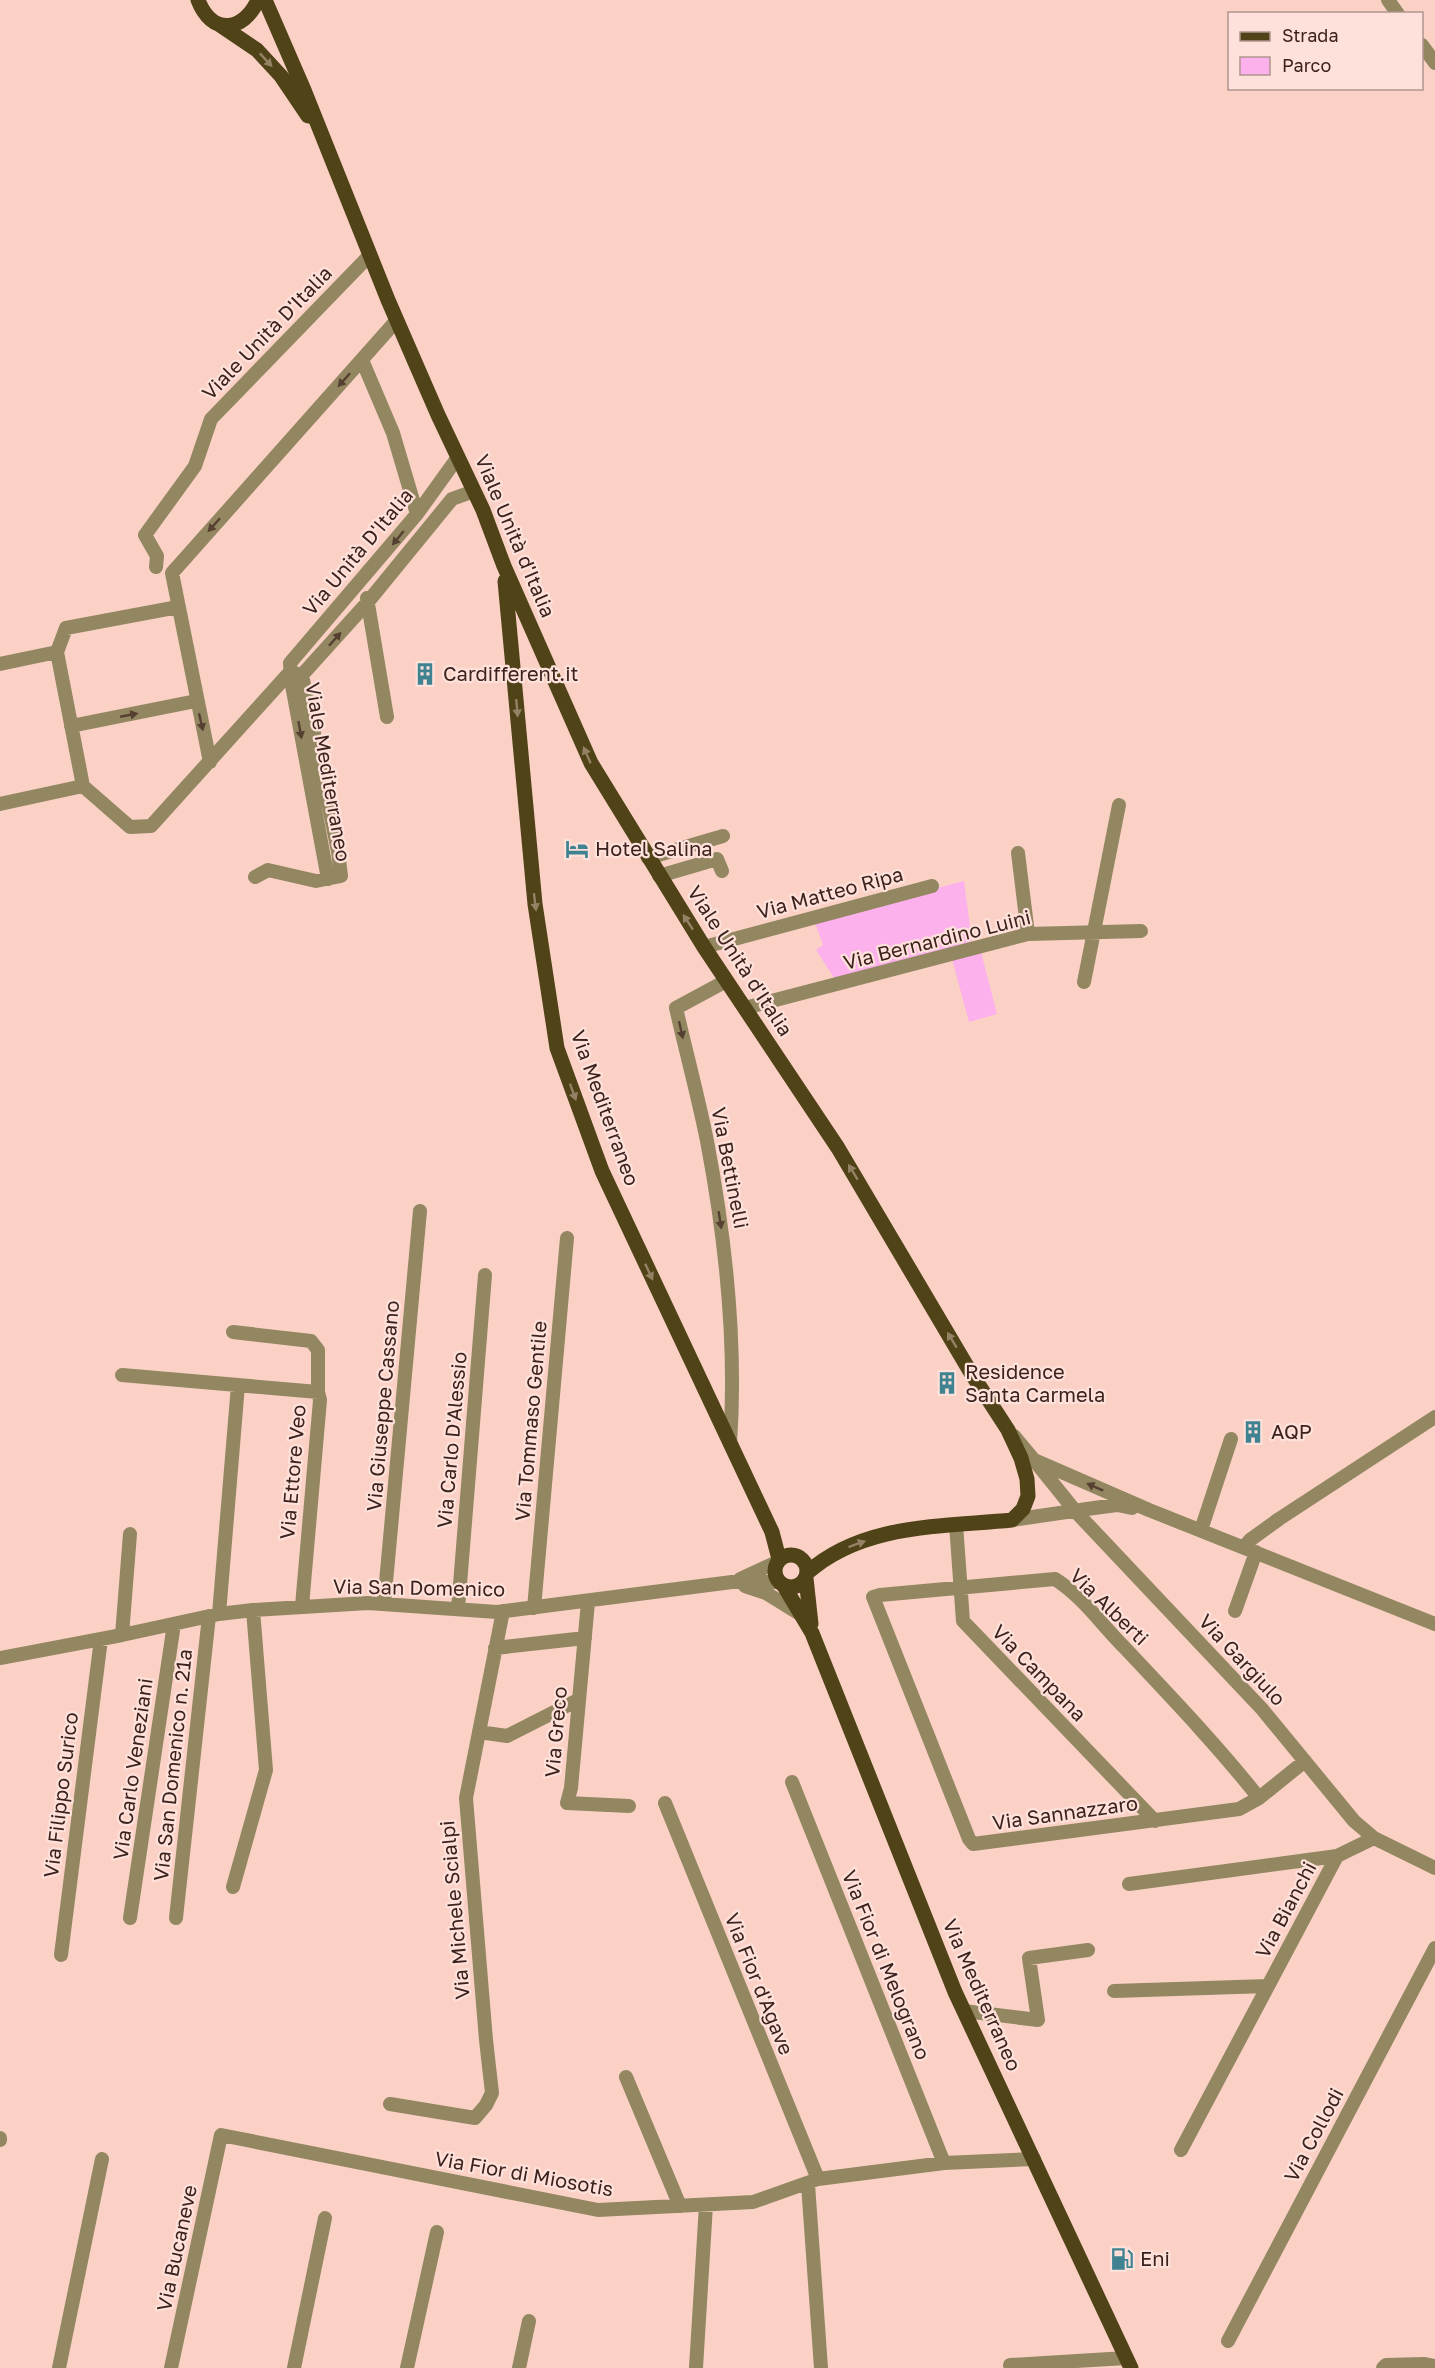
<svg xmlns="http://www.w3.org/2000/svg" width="1435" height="2368" font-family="'Golos Text',sans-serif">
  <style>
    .green { fill: #fcb0ec }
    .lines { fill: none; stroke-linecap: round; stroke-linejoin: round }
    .minor { stroke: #928761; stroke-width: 14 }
    .major { stroke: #4f4317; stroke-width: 15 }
    .oneway { fill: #958265 }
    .oneway2 { fill: #564031 }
    .labels { text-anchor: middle; stroke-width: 4.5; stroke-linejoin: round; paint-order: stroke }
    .street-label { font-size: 20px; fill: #3c221c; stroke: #fee1da }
    .poi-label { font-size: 20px; fill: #3c221c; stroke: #fee1da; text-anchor: start }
  </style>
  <rect width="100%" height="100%" fill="#fbd1c6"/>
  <path class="green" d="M964 881 972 942 835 979 816 950 823 945 814 920Z
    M981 952 997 1014 969 1022 952 959Z"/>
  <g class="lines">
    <path class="minor" d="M1388 0 1398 14
      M1422 45 1435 63
      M362 360 393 433 417 514
      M156 567 157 556 145 535 195 466 211 419 370 255
      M367 598 387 717
      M57 652 66 628 178 607
      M0 664 57 652 83 786 130 827 151 826 290 672
      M302 675 367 603 452 499 474 491
      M71 726 196 701
      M210 762 172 573 397 320
      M0 804 83 786
      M1018 853 1028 934
      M648 858 723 836
      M659 876 717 859 722 871
      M255 877 268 870 316 881 341 876 338 851 302 675 290 672
      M328 879 291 680 290 663 417 514 458 457
      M704 947 932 886
      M726 981 676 1008C686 1052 698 1096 707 1141 726 1241 737 1343 730 1444
      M1084 982 1119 805
      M745 1008 1028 934 1141 931
      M233 1332 311 1341 318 1350V1392
      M122 1375 318 1392 320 1400 302 1606
      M1014 1436 1034 1460 1149 1510 1435 1624
      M1034 1460 1076 1512 1262 1709 1354 1821 1374 1838 1435 1868
      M1012 1520 1094 1508 1117 1505 1132 1508
      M956 1524 963 1621 1155 1821
      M1201 1530 1231 1439
      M1244 1547 1250 1540 1279 1519 1435 1417
      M740 1579 777 1562
      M745 1586 766 1593 800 1614
      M588 1602 571 1788 567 1803 629 1806
      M384 1604 420 1211
      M534 1608 567 1238
      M458 1609 485 1275
      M1235 1611 1256 1552
      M219 1614 238 1385
      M122 1635 130 1534
      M495 1648 585 1638
      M0 1658 122 1635 219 1614 253 1610 368 1603 497 1612 732 1582H780
      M479 1732 507 1736 578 1700
      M792 1782 944 2163
      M1259 1798C1217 1745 1170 1696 1124 1647 1102 1625 1082 1596 1055 1579L880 1595 873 1597 969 1839 973 1844 1239 1809 1259 1798 1305 1761
      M665 1803 818 2179
      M1129 1884 1337 1856
      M233 1887 266 1770 253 1610
      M130 1918 174 1624
      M176 1918 209 1616
      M61 1955 101 1639
      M1114 1991 1268 1986
      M964 2011 1038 2020 1029 1958 1088 1950
      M626 2077 680 2206
      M390 2104 475 2118 486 2105 492 2093 486 2040 466 1798 503 1611
      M0 2140V2138
      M1181 2150 1337 1856 1374 1838
      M808 2184 821 2368
      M1228 2341 1435 1948
      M1010 2365 1126 2358
      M59 2368 102 2159
      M171 2368 221 2135 598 2210 753 2202 818 2179 944 2163 1034 2159
      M294 2368 325 2218
      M407 2368 437 2232
      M519 2368 529 2321
      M696 2368 706 2205
      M1383 2368 1386 2365 1424 2364 1435 2366"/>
    <path class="major" d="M198 0C211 35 243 33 258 0
      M265 0 304 90 388 300 438 415 483 510 504 566 591 763 704 947 838 1148 971 1373 1008 1430 1021 1458 1027 1479 1028 1496 1023 1509 1012 1520C942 1527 863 1523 807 1573
      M220 25 257 50 281 76 308 116
      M505 581 535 904 557 1048 602 1171 772 1532 779 1559
      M775 1571a16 16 0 1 1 32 0a16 16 0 1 1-32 0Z
      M806 1578 811 1624
      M784 1586 812 1633 955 1992 1131 2368"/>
  </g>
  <defs><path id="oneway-solid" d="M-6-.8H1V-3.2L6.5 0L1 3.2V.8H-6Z" transform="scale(1.5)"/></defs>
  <g class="oneway">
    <use href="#oneway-solid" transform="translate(266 60) rotate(47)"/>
    <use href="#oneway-solid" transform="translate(517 708) rotate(85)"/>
    <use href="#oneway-solid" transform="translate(587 755) rotate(-114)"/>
    <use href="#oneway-solid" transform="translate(535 902) rotate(83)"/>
    <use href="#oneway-solid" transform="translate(688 922) rotate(-123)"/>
    <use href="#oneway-solid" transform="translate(573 1092) rotate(70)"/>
    <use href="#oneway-solid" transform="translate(853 1172) rotate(-121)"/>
    <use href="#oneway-solid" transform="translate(649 1272) rotate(65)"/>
    <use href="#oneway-solid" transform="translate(952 1340) rotate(-121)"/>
    <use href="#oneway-solid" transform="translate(857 1544) rotate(-20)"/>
  </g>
  <g class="oneway2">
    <use href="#oneway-solid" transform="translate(344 380) rotate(132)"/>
    <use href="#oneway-solid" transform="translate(214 525) rotate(132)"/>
    <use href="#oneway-solid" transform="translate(398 538) rotate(129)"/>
    <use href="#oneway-solid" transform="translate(335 639) rotate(-48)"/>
    <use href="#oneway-solid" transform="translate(129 715) rotate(-11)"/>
    <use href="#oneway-solid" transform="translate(201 722) rotate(77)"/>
    <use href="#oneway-solid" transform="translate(300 730) rotate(80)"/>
    <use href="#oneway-solid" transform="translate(681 1030) rotate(77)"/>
    <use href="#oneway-solid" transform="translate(720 1220) rotate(81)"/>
    <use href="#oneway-solid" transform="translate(1095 1487) rotate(-156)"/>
  </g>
  <defs>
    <g id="building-bare" transform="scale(1.8)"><path d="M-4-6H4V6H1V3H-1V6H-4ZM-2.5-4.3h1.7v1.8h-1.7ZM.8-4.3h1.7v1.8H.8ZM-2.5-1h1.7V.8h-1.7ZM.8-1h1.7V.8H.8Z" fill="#3f8392" stroke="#fee1da" stroke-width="2.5" paint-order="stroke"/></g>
    <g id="hotel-bare" transform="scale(1.8)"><path d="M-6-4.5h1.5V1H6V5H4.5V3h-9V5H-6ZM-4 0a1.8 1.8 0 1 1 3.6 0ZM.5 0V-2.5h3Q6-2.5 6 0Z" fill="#3f8392" stroke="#fee1da" stroke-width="2.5" paint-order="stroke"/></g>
    <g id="fuel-bare" transform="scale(1.8)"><path d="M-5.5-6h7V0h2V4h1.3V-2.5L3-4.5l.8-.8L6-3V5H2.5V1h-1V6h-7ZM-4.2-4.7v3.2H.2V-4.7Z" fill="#3f8392" stroke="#fee1da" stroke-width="2.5" paint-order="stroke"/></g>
  </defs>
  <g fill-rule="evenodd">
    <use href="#building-bare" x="425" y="674"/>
    <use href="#hotel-bare" x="577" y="849"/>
    <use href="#building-bare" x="947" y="1383"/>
    <use href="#building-bare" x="1253" y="1432"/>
    <use href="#fuel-bare" x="1122" y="2259"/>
  </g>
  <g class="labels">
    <g class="street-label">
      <text transform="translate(267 333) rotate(-46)" y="7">Viale Unità D'Italia</text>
      <text transform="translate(515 536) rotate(67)" y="7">Viale Unità d'Italia</text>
      <text transform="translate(358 552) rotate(-50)" y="7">Via Unità D'Italia</text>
      <text transform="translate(328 772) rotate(80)" y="7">Viale Mediterraneo</text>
      <text transform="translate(830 893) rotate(-15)" y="7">Via Matteo Ripa</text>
      <text transform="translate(937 940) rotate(-14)" y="7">Via Bernardino Luini</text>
      <text transform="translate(740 961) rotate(57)" y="7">Viale Unità d'Italia</text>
      <text transform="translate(605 1108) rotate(70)" y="7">Via Mediterraneo</text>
      <text transform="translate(730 1168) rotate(79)" y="7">Via Bettinelli</text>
      <text transform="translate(383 1406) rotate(-85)" y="7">Via Giuseppe Cassano</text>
      <text transform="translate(531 1421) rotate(-85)" y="7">Via Tommaso Gentile</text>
      <text transform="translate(452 1440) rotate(-85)" y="7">Via Carlo D'Alessio</text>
      <text transform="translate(293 1472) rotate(-85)" y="7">Via Ettore Veo</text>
      <text transform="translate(419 1588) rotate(1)" y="7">Via San Domenico</text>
      <text transform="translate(1109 1607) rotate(44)" y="7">Via Alberti</text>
      <text transform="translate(1242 1660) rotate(47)" y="7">Via Gargiulo</text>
      <text transform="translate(1039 1673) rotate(46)" y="7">Via Campana</text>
      <text transform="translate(556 1732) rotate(-85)" y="7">Via Greco</text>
      <text transform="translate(173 1765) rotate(-84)" y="7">Via San Domenico n. 21a</text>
      <text transform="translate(133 1769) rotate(-82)" y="7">Via Carlo Veneziani</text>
      <text transform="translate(61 1795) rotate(-83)" y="7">Via Filippo Surico</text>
      <text transform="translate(1065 1813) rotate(-8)" y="7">Via Sannazzaro</text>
      <text transform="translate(455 1910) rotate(-95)" y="7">Via Michele Scialpi</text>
      <text transform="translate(1286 1910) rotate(-62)" y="7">Via Bianchi</text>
      <text transform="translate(886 1965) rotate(68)" y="7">Via Fior di Melograno</text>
      <text transform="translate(759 1984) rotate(68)" y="7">Via Fior d'Agave</text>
      <text transform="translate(982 1995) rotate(66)" y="7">Via Mediterraneo</text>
      <text transform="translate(1314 2135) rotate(-62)" y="7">Via Collodi</text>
      <text transform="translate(524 2174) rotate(10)" y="7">Via Fior di Miosotis</text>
      <text transform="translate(177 2248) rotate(-78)" y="7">Via Bucaneve</text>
    </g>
    <g class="poi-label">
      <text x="443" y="681">Cardifferent.it</text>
      <text x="595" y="856">Hotel Salina</text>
      <text x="965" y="1379">Residence<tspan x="965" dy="23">Santa Carmela</tspan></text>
      <text x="1271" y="1439">AQP</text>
      <text x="1140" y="2266">Eni</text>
    </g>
  </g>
  <rect x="1228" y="12" width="195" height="78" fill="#fee1da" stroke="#b0958e" stroke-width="1.5"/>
  <rect x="1240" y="32" width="30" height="9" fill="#4f4317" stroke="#b0958e" stroke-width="1.5"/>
  <text x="1282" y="42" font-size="18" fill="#3c221c">Strada</text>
  <rect x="1240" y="57" width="30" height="18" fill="#fcb0ec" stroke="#b0958e" stroke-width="1.5"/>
  <text x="1282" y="72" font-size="18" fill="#3c221c">Parco</text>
</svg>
